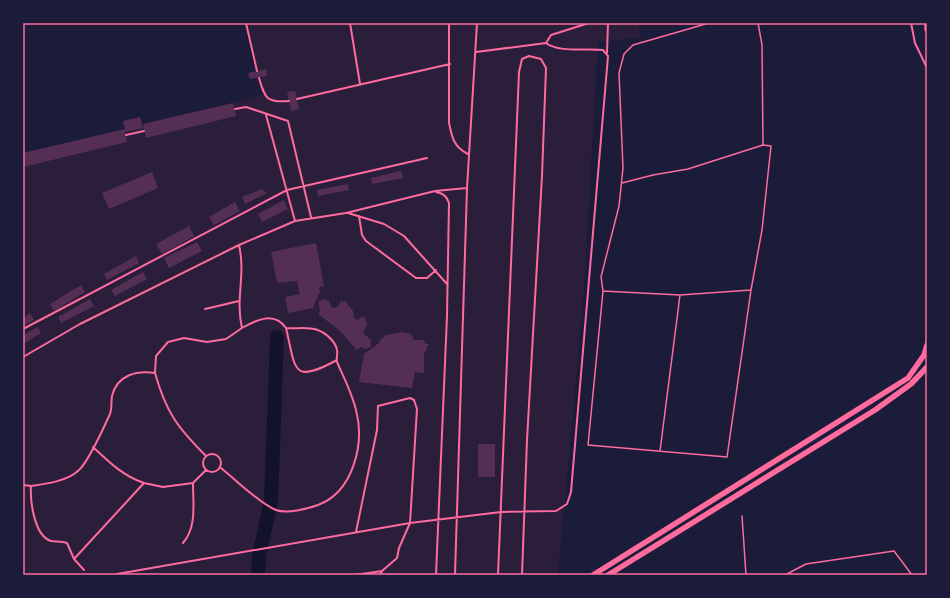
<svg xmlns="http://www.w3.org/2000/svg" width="950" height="598" font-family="'Space Grotesk',sans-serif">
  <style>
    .green { fill: #2a1e3b }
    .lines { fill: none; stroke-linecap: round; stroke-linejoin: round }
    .river { stroke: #12122b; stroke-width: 14 }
    .building { fill: #542f53 }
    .path { stroke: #ff6b9d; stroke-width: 1.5 }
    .service { stroke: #ff6b9d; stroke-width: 2 }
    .tertiary { stroke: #ff6b9d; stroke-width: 5.5 }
    .neatline { fill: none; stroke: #ff6b9d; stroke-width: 1.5 }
  </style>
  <rect width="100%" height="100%" fill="#1b1b3a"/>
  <path class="green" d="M246 23H639L640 37 598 43 584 292 558 575H23V153L124 129 123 121 140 117 143 124 233 103 263 94Z"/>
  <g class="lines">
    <path class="river" d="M258 575 259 556 271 501 277 337"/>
  </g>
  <path class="building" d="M266 69 267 76 250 79 248 73Z
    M295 91 299 109 291 111 287 92Z
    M233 103 236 116 146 138 143 124Z
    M140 117 143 128 125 132 127 142 23 167V153L125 129 123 121Z
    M401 171 403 178 372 184 371 178Z
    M152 172 158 188 109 209 102 193Z
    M348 184 349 190 318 196 317 190Z
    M262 189 267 193 245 204 242 197Z
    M284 200 288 209 262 222 258 214Z
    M235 202 240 211 214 225 209 217Z
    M189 226 194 236 162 254 156 244Z
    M197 242 202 251 169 268 164 258Z
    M316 243 324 286 319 287 320 292 313 308 288 313 285 297 300 294 297 281 277 283 271 252Z
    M136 256 139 263 107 280 104 274Z
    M143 272 147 279 115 296 111 290Z
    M81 285 85 292 54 311 50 304Z
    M90 299 94 306 61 323 58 317Z
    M325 299 329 301 332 308 338 307 341 301 346 302 353 311 354 318 358 320 362 316 365 318 367 325 363 333 371 340V347L365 349 361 347 357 350 339 330 318 314 320 311 318 301Z
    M30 313 34 320 23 326V318Z
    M38 327 41 333 23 344V335Z
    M403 332 411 334 414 340H423L426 344H430L426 347 428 348 425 351 427 353 424 352V373L415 372 412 388 359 382 364 354 379 343 380 340 386 335Z
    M478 444H495V477H478Z"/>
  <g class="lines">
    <path class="path" d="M622 183 653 175 688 169 763 145 762 45 758 23
      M751 290 762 230 771 146 763 145
      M603 291 680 295
      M660 451 680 295 751 290 727 457 588 445 603 291 601 277 619 206 623 168 619 73 624 54 633 45 709 23
      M742 516 746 575
      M785 575 806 564 894 551 912 575"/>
    <path class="service" d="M246 23 257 71
      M350 23 360 84
      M449 23V123C452 138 454 147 468 154
      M911 23 915 43 927 68
      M546 43 551 35 589 23
      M607 53 608 23
      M259 78C265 98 266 103 289 101
      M297 99 450 64
      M235 109 246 107 288 121 311 217
      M266 115 295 221
      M126 135 144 131
      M348 213 384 224 404 236 447 284
      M359 216 362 235 366 241 416 278H427L436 270
      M205 309 239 301
      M286 328C296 369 291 385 337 360
      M23 329 287 190 427 158
      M23 357 80 324 239 245 295 221 346 213 435 191 467 188
      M155 373C166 412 177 427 206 456
      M93 447C109 462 123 476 144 483
      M203 463a9 9 0 1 1 18 0a9 9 0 1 1-18 0Z
      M221 468C235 479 260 504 276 510 287 514 307 509 318 505 353 492 365 444 356 410 352 393 344 378 337 362 336 358 338 354 337 350 336 343 328 335 322 332 313 326 297 329 286 328 274 311 256 320 242 328
      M23 485 31 486C30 500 34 536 51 541 56 542 61 541 67 543L74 559 84 570
      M31 486C46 484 68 481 79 470 88 462 105 425 110 414 112 408 111 402 112 396 117 375 137 370 155 373L156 356 168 342 184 338 207 342 226 339 242 328C235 298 246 276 239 245
      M356 532 377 430 378 406 410 398 414 400 417 409 410 523 399 548 397 558 382 571 380 575
      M183 543C197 527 193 504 193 483
      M74 559 144 483 163 487 193 483 206 470
      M117 574 410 523 501 512 556 511 567 504 571 492 608 56 603 50C586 48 559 53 546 43L476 52
      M355 575 382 571
      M436 575 447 316 449 203C447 196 443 193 436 192
      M455 575 467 188 477 23
      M498 575 519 72 522 59 529 56 541 59 546 68 542 176 527 440 522 575"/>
    <path class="tertiary" d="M927 23V29
      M593 575 908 378 924 355 927 345
      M608 575 875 410 911 384 927 367"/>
  </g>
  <rect width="950" height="598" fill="none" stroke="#1b1b3a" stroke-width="48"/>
  <rect x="24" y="24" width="902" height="550" class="neatline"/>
</svg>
